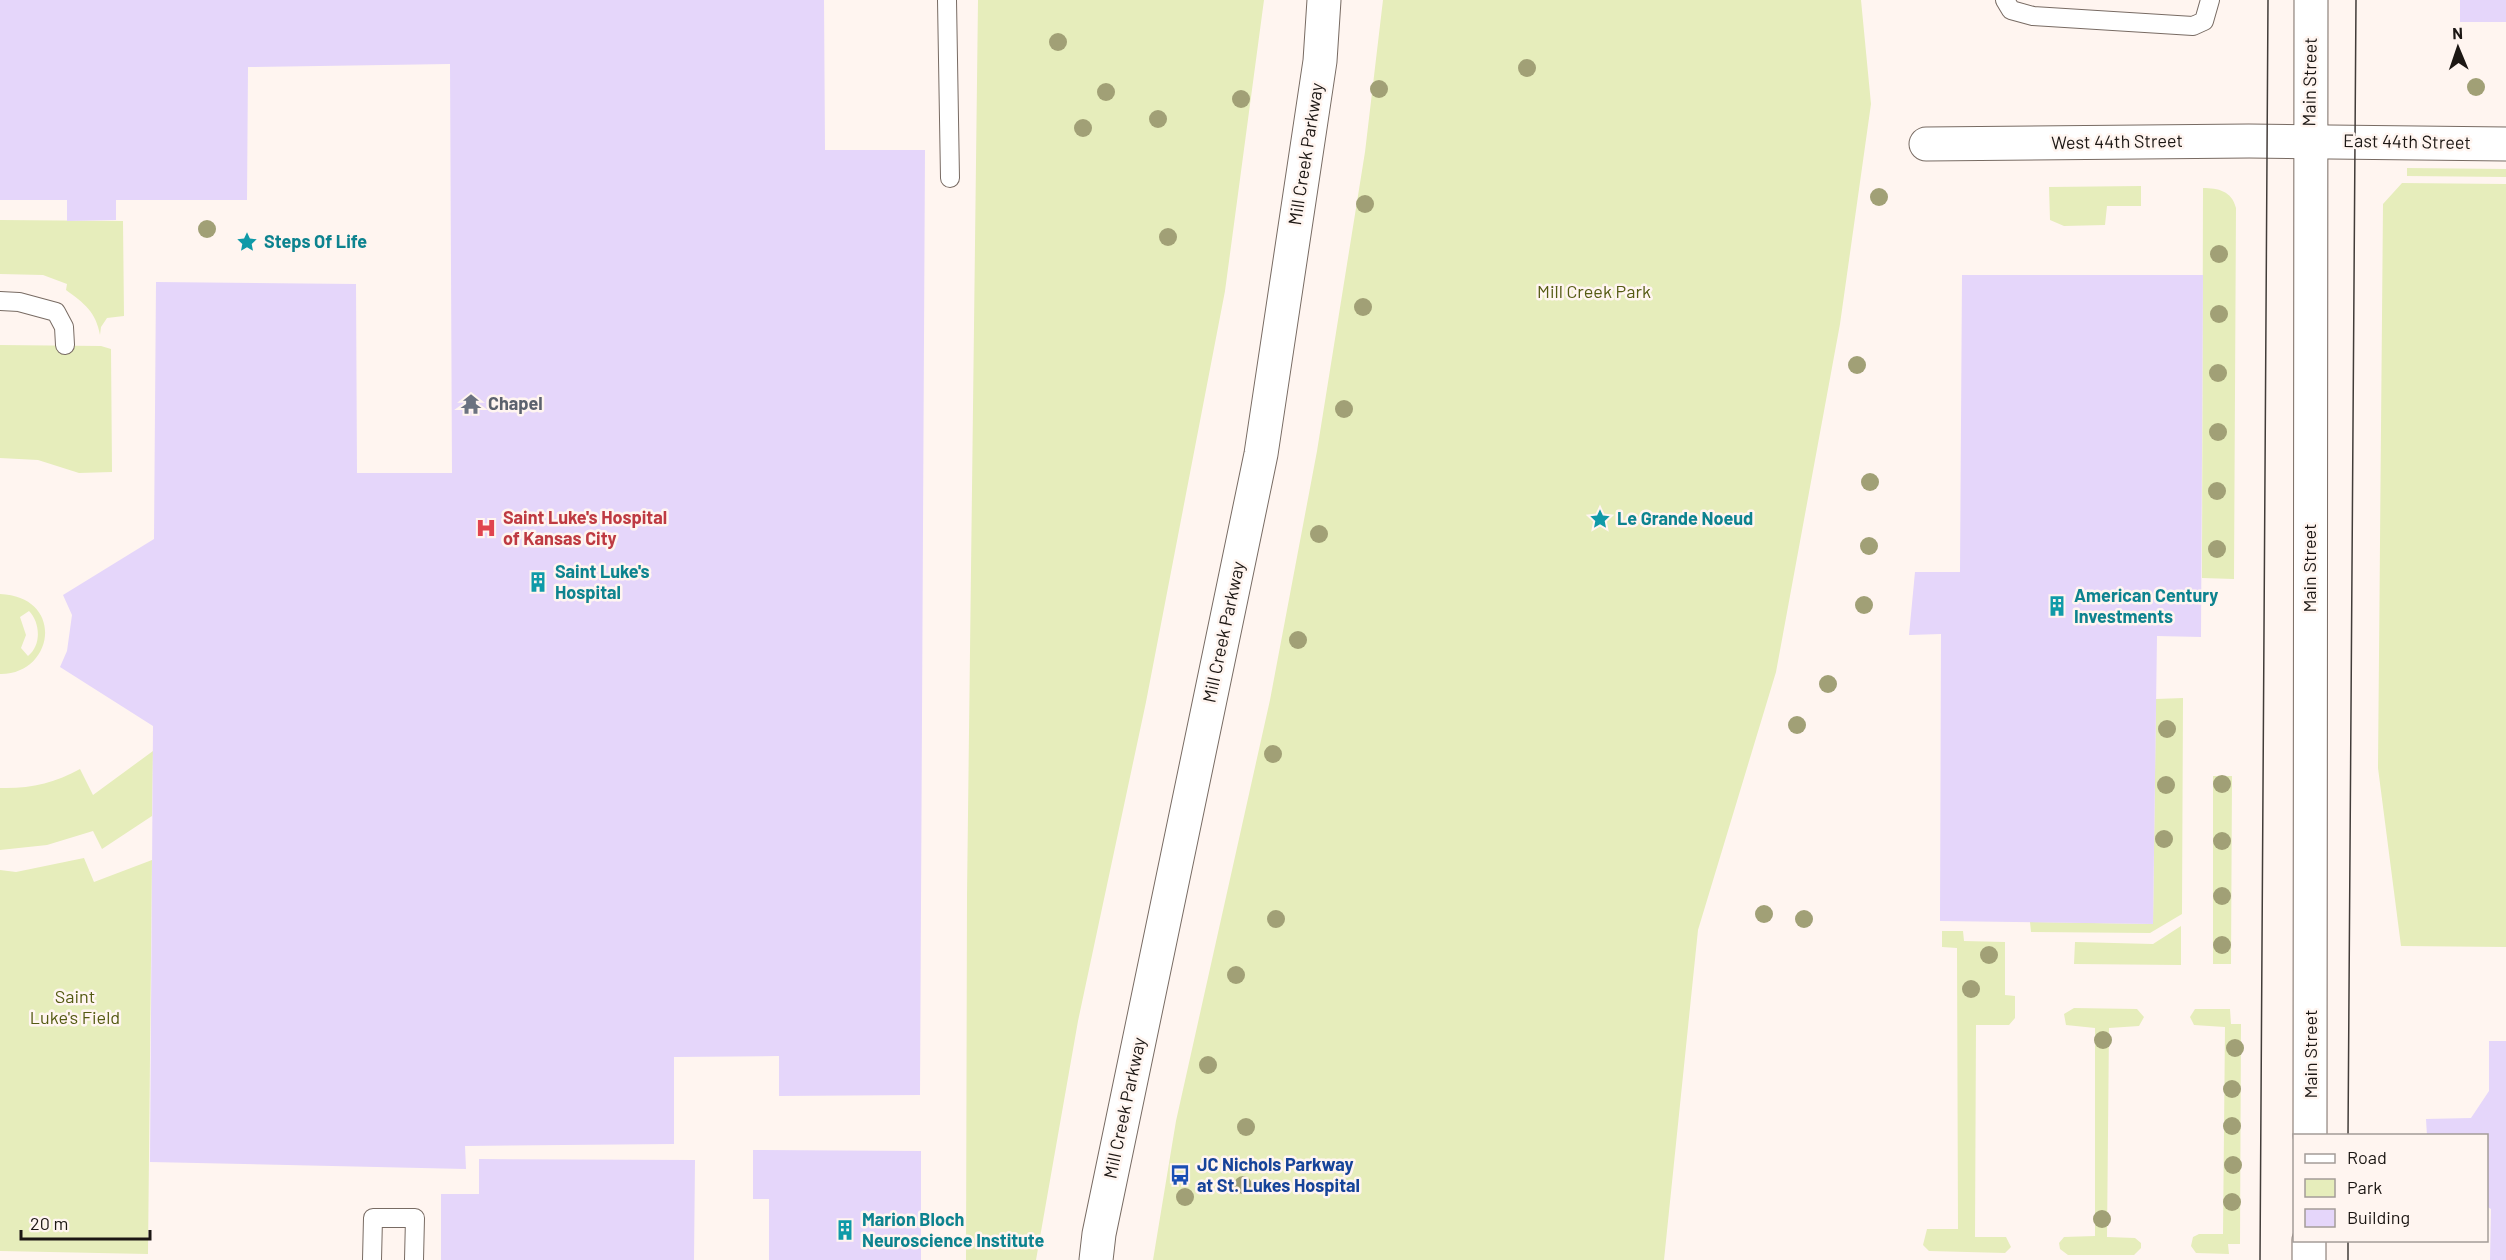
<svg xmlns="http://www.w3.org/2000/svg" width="2506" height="1260" font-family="Barlow,sans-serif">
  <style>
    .green { fill: #e6edbb; fill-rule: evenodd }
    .building { fill: #e5d6fa }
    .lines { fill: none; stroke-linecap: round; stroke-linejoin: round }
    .service-casing { stroke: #786b63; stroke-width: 20 }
    .minor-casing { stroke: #786b63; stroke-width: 35 }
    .secondary-casing { stroke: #786b63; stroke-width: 35 }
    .service { stroke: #fff; stroke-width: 18 }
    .minor { stroke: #fff; stroke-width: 33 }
    .secondary { stroke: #fff; stroke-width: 33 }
    .tram { stroke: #423c39; stroke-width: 1.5 }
    .tree { fill: #a1a076 }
    .labels { text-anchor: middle; stroke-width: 5; stroke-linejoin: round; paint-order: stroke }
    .street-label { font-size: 18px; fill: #1c1714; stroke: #fff5f0 }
    .culture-label { font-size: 18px; font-weight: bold; fill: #0d838f; stroke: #fff5f0; text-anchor: start }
    .park-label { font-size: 18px; fill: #545a12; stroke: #fff5f0 }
    .worship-label { font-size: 18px; font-weight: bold; fill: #5b616d; stroke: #fff5f0; text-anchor: start }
    .health-label { font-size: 18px; font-weight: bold; fill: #be3a42; stroke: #fff5f0; text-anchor: start }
    .transit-label { font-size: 18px; font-weight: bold; fill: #164399; stroke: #fff5f0; text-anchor: start }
  </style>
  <rect width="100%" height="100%" fill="#fff5f0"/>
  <path class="green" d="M978 0H1264L1225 291 1146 702 1078 1021 1036 1260H966L967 896Z
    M1383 0H1861L1871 104 1840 324 1776 672 1698 930 1664 1260H1153L1176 1121 1270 700 1317 451 1365 152Z
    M2407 168 2506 169V177L2407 176Z
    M2402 183 2506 184V947L2401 946 2378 768 2383 204Z
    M2141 186V206H2107L2105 225 2064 226 2050 220 2049 187Z
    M2203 188C2218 188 2232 191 2236 208L2234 579 2202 578Z
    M0 220 123 221 124 316 107 318 101 327 100 335C96 312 84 303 66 290L67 284 43 275 0 274Z
    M0 345 101 346 111 349 112 472 79 473 38 460 0 458Z
    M0 594C66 597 54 675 0 674ZM29 611C40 622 42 645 28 656L21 648 26 635 20 617Z
    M2183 698 2182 914 2150 933 2031 932 2030 922 2153 924 2156 699Z
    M153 751 152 816 102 849 93 831 47 845 0 850V788C29 789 55 783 80 769L93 795Z
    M2213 776H2232L2231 964H2213Z
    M84 858 94 882 152 860 148 1254 0 1251V870L16 872Z
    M2181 926V965L2074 964 2075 942 2153 944Z
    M1942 931H1963L1964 941 2005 942V995L2015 996V1018L2009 1025H1976L1975 1237H2006L2011 1247 2005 1253 1929 1251 1923 1245 1927 1229H1958L1957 948 1942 947Z
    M2074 1008 2137 1009 2144 1017 2139 1026 2109 1028 2107 1237 2135 1238 2141 1243V1248L2134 1255H2068L2060 1249 2059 1243 2064 1237 2095 1236V1028L2066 1025 2064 1014Z
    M2195 1009H2230L2231 1024H2241L2240 1244H2228L2229 1254 2196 1253 2191 1246 2193 1237 2199 1234H2223L2225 1027 2194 1025 2190 1017Z"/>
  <path class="building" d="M0 0H824L825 150H925L920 1095 779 1096V1056L674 1057V1144L465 1146 466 1169 150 1162 153 726 60 667 67 651 72 615 63 595 154 539 156 282 356 284 357 473H452L450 64 248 67 247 200H116V220L67 221V200H0Z
    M2460 0H2506V22H2460Z
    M1962 275H2203L2201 637 2157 636 2153 924 1940 921 1941 634 1909 635 1915 572H1960Z
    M2489 1041H2506V1260H2490L2491 1209 2486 1206V1136H2427L2426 1119 2471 1118 2489 1091Z
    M753 1150 921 1151V1260H769V1199H753Z
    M479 1159 695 1160 694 1260H441V1194H479Z"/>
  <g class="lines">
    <g class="service-casing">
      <path id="service" d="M947 0 950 178
        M2005 0 2011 10 2033 16 2193 26 2204 21 2210 0
        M0 301 19 302 56 312 64 327 65 345
        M372 1260 373 1218H415L414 1260"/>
    </g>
    <g class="minor-casing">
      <path id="minor" d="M1926 144 2249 141 2506 144"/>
    </g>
    <g class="secondary-casing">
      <path id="secondary" d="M2310 1136 2311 0
        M1096 1260 1099 1234 1261 454 1320 61 1324 0
        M2309 1260V1240"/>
    </g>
    <use href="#service" class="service"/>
    <use href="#minor" class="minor"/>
    <use href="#secondary" class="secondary"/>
    <path class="tram" d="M2348 1136 2356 0
      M2348 1240V1260
      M2260 1260 2268 0"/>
  </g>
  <g class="tree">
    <circle cx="1058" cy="42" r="9"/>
    <circle cx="1527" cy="68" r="9"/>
    <circle cx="2476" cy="87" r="9"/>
    <circle cx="1379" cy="89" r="9"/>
    <circle cx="1106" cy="92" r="9"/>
    <circle cx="1241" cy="99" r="9"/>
    <circle cx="1158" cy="119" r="9"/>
    <circle cx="1083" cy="128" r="9"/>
    <circle cx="1879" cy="197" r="9"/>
    <circle cx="1365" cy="204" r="9"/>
    <circle cx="207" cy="229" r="9"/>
    <circle cx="1168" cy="237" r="9"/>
    <circle cx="2219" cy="254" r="9"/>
    <circle cx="1363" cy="307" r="9"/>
    <circle cx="2219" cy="314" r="9"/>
    <circle cx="1857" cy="365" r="9"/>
    <circle cx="2218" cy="373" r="9"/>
    <circle cx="1344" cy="409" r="9"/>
    <circle cx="2218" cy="432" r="9"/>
    <circle cx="1870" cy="482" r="9"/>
    <circle cx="2217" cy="491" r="9"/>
    <circle cx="1319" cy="534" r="9"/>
    <circle cx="1869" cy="546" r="9"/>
    <circle cx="2217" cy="549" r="9"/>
    <circle cx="1864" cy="605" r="9"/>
    <circle cx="1298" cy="640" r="9"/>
    <circle cx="1828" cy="684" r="9"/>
    <circle cx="1797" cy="725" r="9"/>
    <circle cx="2167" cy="729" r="9"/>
    <circle cx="1273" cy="754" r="9"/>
    <circle cx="2222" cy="784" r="9"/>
    <circle cx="2166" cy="785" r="9"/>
    <circle cx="2164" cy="839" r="9"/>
    <circle cx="2222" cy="841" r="9"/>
    <circle cx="2222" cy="896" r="9"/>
    <circle cx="1764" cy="914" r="9"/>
    <circle cx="1276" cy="919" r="9"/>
    <circle cx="1804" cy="919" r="9"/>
    <circle cx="2222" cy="945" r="9"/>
    <circle cx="1989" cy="955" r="9"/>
    <circle cx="1236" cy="975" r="9"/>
    <circle cx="1971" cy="989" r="9"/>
    <circle cx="2103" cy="1040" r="9"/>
    <circle cx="2235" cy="1048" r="9"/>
    <circle cx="1208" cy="1065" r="9"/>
    <circle cx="2232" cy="1089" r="9"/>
    <circle cx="2232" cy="1126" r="9"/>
    <circle cx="1246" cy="1127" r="9"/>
    <circle cx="2233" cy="1165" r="9"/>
    <circle cx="1243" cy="1185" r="9"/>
    <circle cx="1185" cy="1197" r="9"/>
    <circle cx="2232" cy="1202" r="9"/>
    <circle cx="2102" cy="1219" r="9"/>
  </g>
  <defs>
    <g id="sight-bare" transform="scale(1.62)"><path d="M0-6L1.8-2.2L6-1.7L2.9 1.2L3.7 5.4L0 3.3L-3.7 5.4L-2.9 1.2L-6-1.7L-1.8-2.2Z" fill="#0f9aa8" stroke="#fff5f0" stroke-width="2.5" paint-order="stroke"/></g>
    <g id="temple-bare" transform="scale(1.62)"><path d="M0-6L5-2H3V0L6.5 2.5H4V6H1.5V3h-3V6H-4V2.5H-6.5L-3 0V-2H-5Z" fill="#6b7280" stroke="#fff5f0" stroke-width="2.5" paint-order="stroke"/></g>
    <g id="hospital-bare" transform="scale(1.62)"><path d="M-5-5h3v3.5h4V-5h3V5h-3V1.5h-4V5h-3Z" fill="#e0444e" stroke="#fff5f0" stroke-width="2.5" paint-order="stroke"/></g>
    <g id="building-bare" transform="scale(1.62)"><path d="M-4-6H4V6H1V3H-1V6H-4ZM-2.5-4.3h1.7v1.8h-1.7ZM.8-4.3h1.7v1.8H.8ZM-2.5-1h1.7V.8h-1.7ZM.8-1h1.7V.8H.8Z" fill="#0f9aa8" stroke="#fff5f0" stroke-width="2.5" paint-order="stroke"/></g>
    <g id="bus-bare" transform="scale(1.62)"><path d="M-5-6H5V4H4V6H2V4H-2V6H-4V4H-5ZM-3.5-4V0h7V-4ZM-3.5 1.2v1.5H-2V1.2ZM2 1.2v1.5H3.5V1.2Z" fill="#1a4fb4" stroke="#fff5f0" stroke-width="2.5" paint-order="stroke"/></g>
  </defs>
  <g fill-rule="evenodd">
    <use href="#sight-bare" x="247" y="242"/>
    <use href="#temple-bare" x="471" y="404"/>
    <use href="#sight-bare" x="1600" y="519"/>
    <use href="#hospital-bare" x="486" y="528"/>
    <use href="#building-bare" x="538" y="582"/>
    <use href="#building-bare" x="2057" y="606"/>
    <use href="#bus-bare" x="1180" y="1175"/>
    <use href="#building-bare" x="845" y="1230"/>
  </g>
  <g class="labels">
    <g class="street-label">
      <text transform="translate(2310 82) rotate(-89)" y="6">Main Street</text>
      <text transform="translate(2117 142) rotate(-1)" y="6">West 44th Street</text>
      <text transform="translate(2407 142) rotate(1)" y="6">East 44th Street</text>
      <text transform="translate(1306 154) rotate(-81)" y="6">Mill Creek Parkway</text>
      <text transform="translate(2310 568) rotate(-90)" y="6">Main Street</text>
      <text transform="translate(1224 632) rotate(-78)" y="6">Mill Creek Parkway</text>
      <text transform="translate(2311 1054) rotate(-90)" y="6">Main Street</text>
      <text transform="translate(1125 1108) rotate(-78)" y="6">Mill Creek Parkway</text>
    </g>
    <g class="culture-label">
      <text x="264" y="248">Steps Of Life</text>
      <text x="1617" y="525">Le Grande Noeud</text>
      <text x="555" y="578">Saint Luke's<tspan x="555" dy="21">Hospital</tspan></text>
      <text x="2074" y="602">American Century<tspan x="2074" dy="21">Investments</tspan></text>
      <text x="862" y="1226">Marion Bloch<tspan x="862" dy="21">Neuroscience Institute</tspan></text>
    </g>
    <g class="park-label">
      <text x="1594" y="298">Mill Creek Park</text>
      <text x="75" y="1003">Saint<tspan x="75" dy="21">Luke's Field</tspan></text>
    </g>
    <g class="worship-label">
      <text x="488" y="410">Chapel</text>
    </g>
    <g class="health-label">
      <text x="503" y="524">Saint Luke's Hospital<tspan x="503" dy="21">of Kansas City</tspan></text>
    </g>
    <g class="transit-label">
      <text x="1197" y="1171">JC Nichols Parkway<tspan x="1197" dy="21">at St. Lukes Hospital</tspan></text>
    </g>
  </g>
  <rect x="2293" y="1134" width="195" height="108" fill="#fff5f0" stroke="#a49c98" stroke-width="1.5"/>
  <rect x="2305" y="1154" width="30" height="9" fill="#ffffff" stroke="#a49c98" stroke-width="1.5"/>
  <text x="2347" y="1164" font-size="18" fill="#1c1714">Road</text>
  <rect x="2305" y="1179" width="30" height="18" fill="#e6edbb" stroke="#a49c98" stroke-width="1.5"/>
  <text x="2347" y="1194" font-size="18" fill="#1c1714">Park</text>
  <rect x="2305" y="1209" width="30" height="18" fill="#e5d6fa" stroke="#a49c98" stroke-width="1.5"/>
  <text x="2347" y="1224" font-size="18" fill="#1c1714">Building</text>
  <g transform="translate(2458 48) rotate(358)" stroke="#fff5f0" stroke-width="4.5" paint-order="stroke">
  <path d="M0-4.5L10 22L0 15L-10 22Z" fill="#1c1714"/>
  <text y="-9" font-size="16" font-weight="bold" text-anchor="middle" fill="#1c1714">N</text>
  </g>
  <path d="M21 1230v9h129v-9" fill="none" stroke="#1c1714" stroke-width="3"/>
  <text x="30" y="1230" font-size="18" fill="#1c1714" stroke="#fff5f0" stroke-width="4.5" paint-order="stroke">20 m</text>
</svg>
